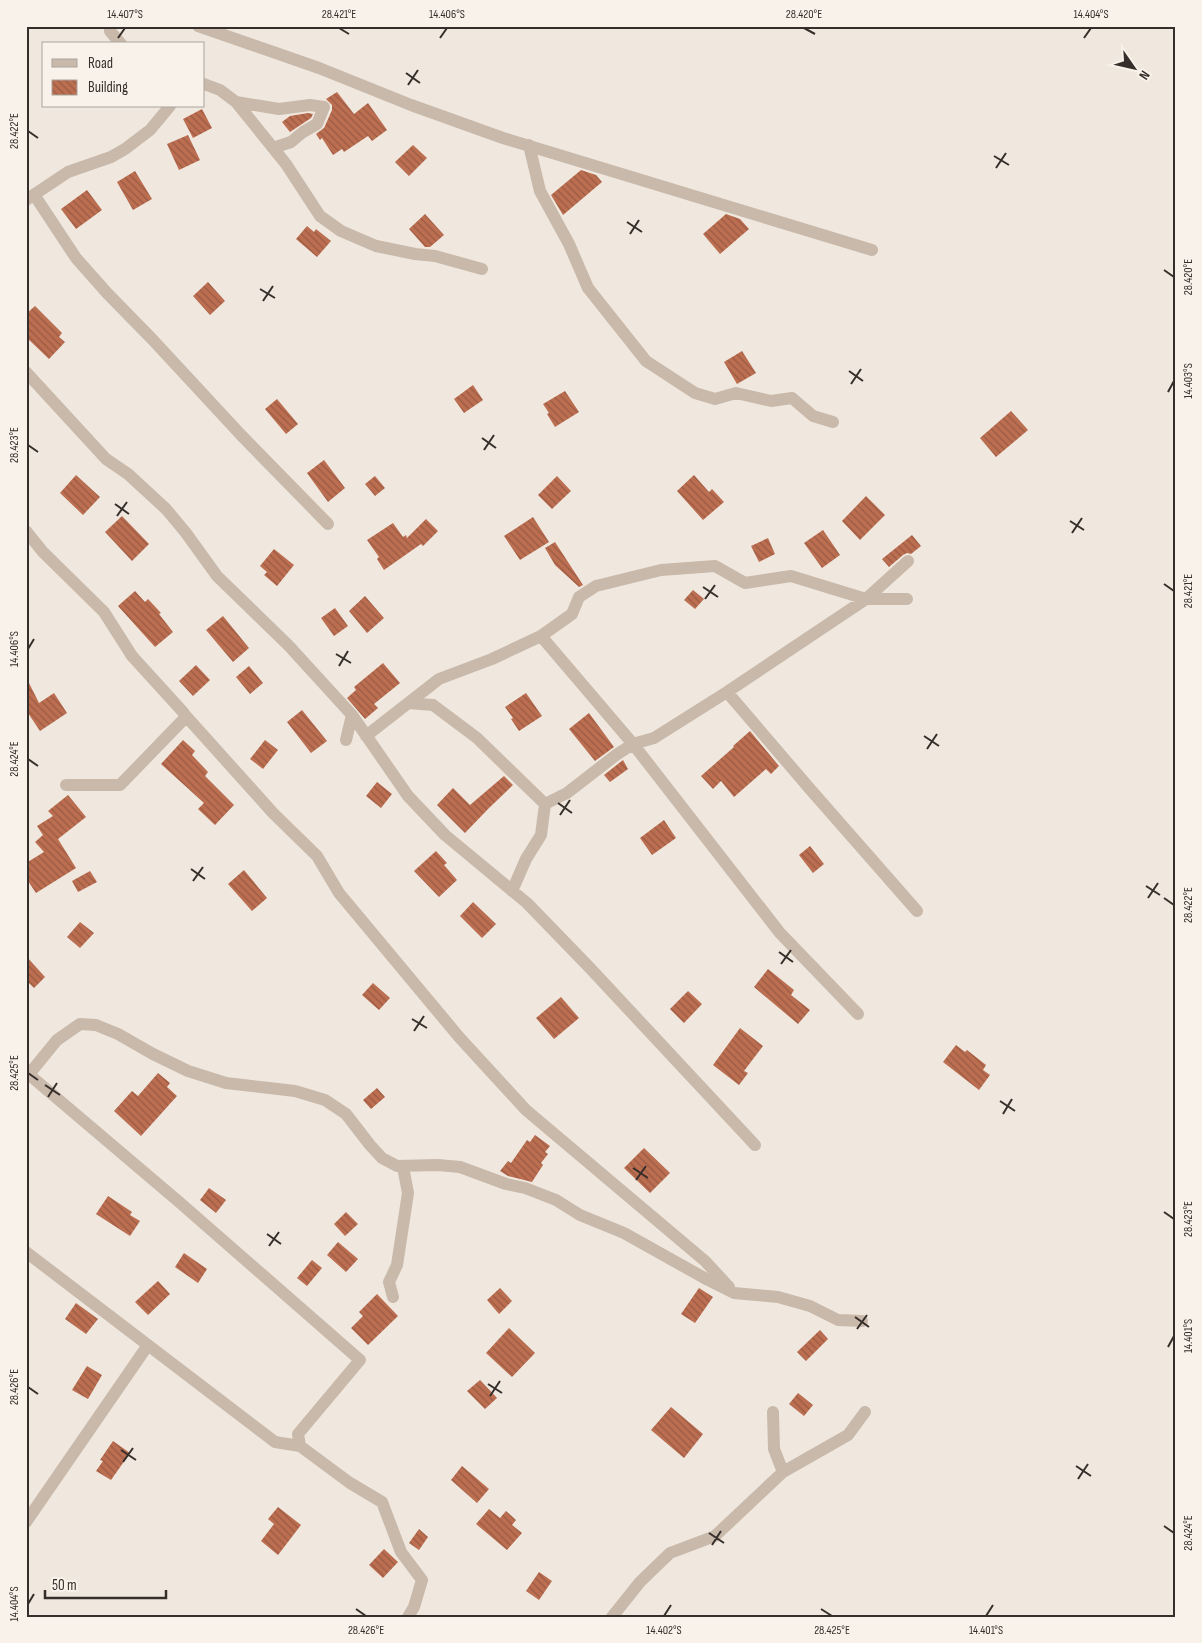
<svg xmlns="http://www.w3.org/2000/svg" width="1202" height="1643" font-family="'Sofia Sans Condensed',sans-serif">
  <style>
    .building { fill: url(#building-back-hatch) }
    .lines { fill: none; stroke-linecap: round; stroke-linejoin: round }
    .minor { stroke: #c8b9ab; stroke-width: 12 }
    .ticks { fill: none; stroke: #362e2a; stroke-width: 2 }
    .neatline { fill: none; stroke: #362e2a; stroke-width: 2 }
    .ticks-label { font-size: 12px; text-anchor: middle; fill: #362e2a }
  </style>
  <defs>
    <pattern id="building-back-hatch" width="6" height="6" patternUnits="userSpaceOnUse" patternTransform="scale(1.25)"><rect width="6" height="6" fill="#bc6e51"/><path d="M-1 5l2 2M0 0l6 6M5-1l2 2" fill="none" stroke="#9a5b43"/></pattern>
  </defs>
  <rect width="100%" height="100%" fill="#f0e8de"/>
  <path class="building" d="M337 92 354 114 368 103 387 130 372 141 368 136 344 152 342 149 333 155 322 138 320 140 316 134 324 128 332 110V105L326 99Z
    M202 109 212 128 193 138 183 119Z
    M308 113 313 114 311 118 290 132 282 122 290 116Z
    M188 135 200 160 179 170 167 144Z
    M413 145 427 158 409 176 395 162Z
    M581 170 596 175 602 182 563 215 551 195Z
    M135 171 152 199 133 210 117 182Z
    M87 190 102 210 76 229 61 209Z
    M425 214 444 235 430 247H425L409 229Z
    M726 214 740 219 749 229 720 254 703 234Z
    M307 226 314 232 316 229 331 241 317 257 296 239Z
    M208 282 225 301 210 315 193 296Z
    M35 306 62 333 59 337 65 342 49 359 26 337V314Z
    M742 351 756 373 737 384 724 362Z
    M473 385 483 400 464 413 454 399Z
    M565 391 579 412 555 427 547 414 549 413 543 404Z
    M277 399 298 424 286 434 265 409Z
    M1011 411 1028 430 996 457 980 438Z
    M324 460 345 488 328 502 307 473Z
    M76 475 100 497 83 515 60 493Z
    M694 475 709 492 712 489 724 502 703 520 677 491Z
    M375 476 385 488 375 496 365 484Z
    M557 476 571 491 552 509 538 495Z
    M866 496 885 515 860 540 842 521Z
    M122 516 149 544 132 561 105 532Z
    M533 517 549 542 520 560 504 536Z
    M426 519 438 531 423 546 421 544 384 570 377 559 379 557 367 540 393 523 403 537 406 535 407 538Z
    M823 530 840 555 822 568 804 543Z
    M912 535 921 546 911 554 907 553 903 555 889 567 882 559Z
    M768 538 775 554 759 562 751 546Z
    M555 542 583 585 579 587 555 565 545 548Z
    M274 549 294 565 277 586 264 575 267 572 260 566Z
    M693 590 704 599 695 609 684 600Z
    M135 591 145 602 148 599 161 613 159 614 173 632 155 647 118 606Z
    M365 596 384 618 367 633 349 611Z
    M335 608 348 626 334 636 321 618Z
    M223 616 249 648 233 662 206 630Z
    M383 663 400 683 374 704 378 708 365 719 347 698 356 690 354 687Z
    M196 665 210 680 193 696 179 681Z
    M249 666 263 683 250 694 236 677Z
    M26 677 39 703 54 693 67 713 40 731 26 710Z
    M526 693 542 716 519 731 511 719 513 718 505 707Z
    M302 710 327 741 311 753 287 722Z
    M589 713 614 747 595 761 569 729Z
    M750 731 779 766 771 774 766 769 734 797 721 781 713 789 701 776 734 747 733 746Z
    M183 740 195 751 192 755 208 772 205 776 234 805 215 825 198 809 204 803 161 764Z
    M265 740 278 750 263 769 250 759Z
    M623 760 628 769 610 782 604 775Z
    M504 776 513 785 489 808 465 833 437 805 453 788 470 805Z
    M377 782 392 794 381 808 366 796Z
    M68 795 86 817 58 839 76 868 36 893 26 878V863L44 852 35 842 43 835 37 826 53 816 48 811Z
    M664 820 676 838 652 855 640 838Z
    M810 846 824 864 813 873 799 855Z
    M436 851 447 863 444 865 457 880 439 897 414 871Z
    M244 870 267 898 252 911 228 884Z
    M90 871 97 882 78 892 72 881Z
    M473 902 496 924 482 938 460 916Z
    M80 922 94 933 80 948 67 937Z
    M26 956 45 977 34 988 26 980Z
    M768 969 794 990 791 995 810 1010 798 1024 754 987Z
    M373 983 390 998 379 1010 362 995Z
    M688 991 702 1004 684 1023 670 1009Z
    M561 997 579 1018 554 1039 536 1018Z
    M740 1028 763 1046 744 1071 748 1073 739 1085 713 1065Z
    M956 1045 965 1052 967 1050 986 1065 983 1070 990 1075 979 1090 943 1062Z
    M158 1073 170 1083 167 1087 177 1096 141 1136 114 1111 132 1091 138 1096Z
    M377 1088 385 1097 371 1109 363 1100Z
    M535 1135 550 1146 545 1152 548 1154 541 1163 543 1165 532 1182 508 1176 500 1171 508 1161 511 1163 527 1140 530 1142Z
    M644 1148 670 1173 650 1193 624 1168Z
    M209 1188 226 1200 216 1213 200 1200Z
    M108 1196 132 1212 130 1215 140 1221 130 1236 96 1214Z
    M346 1212 358 1224 345 1236 334 1224Z
    M338 1242 358 1259 346 1272 327 1255Z
    M184 1253 207 1269 198 1283 175 1267Z
    M312 1260 322 1268 307 1286 297 1278Z
    M158 1281 170 1294 148 1315 135 1302Z
    M500 1288 512 1301 499 1314 487 1300Z
    M699 1288 713 1297 695 1323 681 1314Z
    M377 1294 398 1316 368 1345 351 1328 363 1316 359 1312Z
    M76 1303 98 1319 86 1334 65 1319Z
    M509 1328 535 1353 512 1377 486 1353Z
    M820 1330 828 1339 806 1361 797 1352Z
    M87 1366 102 1375 88 1399 72 1390Z
    M480 1380 497 1398 485 1409 467 1391Z
    M798 1393 813 1405 804 1416 789 1404Z
    M671 1407 703 1434 684 1458 651 1430Z
    M113 1441 130 1453 111 1480 96 1471 103 1461 100 1460Z
    M462 1466 489 1489 477 1503 451 1480Z
    M278 1507 301 1525 278 1555 261 1541 274 1524 268 1519Z
    M489 1509 500 1518 506 1511 516 1520 512 1525 522 1533 507 1550 476 1524Z
    M419 1529 428 1537 419 1550 409 1543Z
    M384 1549 398 1562 383 1578 369 1565Z
    M539 1572 552 1581 539 1600 526 1591Z"/>
  <g class="lines">
    <path class="minor" d="M110 26V31L121 44
      M198 26 319 68 411 105 503 138 872 250
      M204 84 220 90 236 102 286 164 320 216 341 231 376 246 415 254 435 256 482 269
      M236 102 279 109 310 105 324 107 317 124 303 132 291 142 273 148
      M529 145 540 191 569 244 588 288 646 361 695 393 715 399 736 393 771 401 792 398 813 416 833 422
      M35 196 76 258 107 293 152 339 241 435 328 524
      M26 200 68 172 111 157 125 149 150 130 170 106
      M26 372 106 459 128 474 166 509 186 533 217 576 289 646 352 715 346 740
      M26 531 43 552 104 612 132 656 183 712 185 715 183 720 120 785H66
      M541 636 572 614 579 597 596 586 661 570 715 566 745 583 791 576 866 599H907
      M727 692 810 789 917 911
      M408 703 433 705 477 738 545 804 567 793 616 755 633 744 654 738 727 692 866 599 908 561
      M185 715 273 813 317 856 339 893 459 1037 526 1110 705 1261 729 1287
      M352 715 408 796 445 835 527 903 589 967 755 1145
      M366 736 439 679 492 659 541 636 633 744 780 933 858 1014
      M512 891 526 859 541 835 545 804
      M26 1072 178 1201 360 1360 298 1434 300 1446
      M26 1078 57 1040 80 1024 96 1025 118 1034 153 1054 188 1071 226 1083 295 1091 325 1100 346 1114 370 1145 382 1158 397 1166 438 1165 460 1167 506 1184 525 1188 556 1200 580 1215 624 1233 708 1280 734 1293 778 1297 810 1306 838 1320 862 1321
      M26 1252 275 1442 300 1446 350 1483 382 1502 401 1552 422 1580 414 1607 408 1617
      M393 1297 389 1282 397 1265 408 1193 403 1167
      M773 1412 774 1449 783 1472
      M26 1522 148 1345
      M612 1617 640 1582 670 1553 715 1536 783 1472 848 1435 865 1412"/>
  </g>
  <path class="ticks" d="M339 28 349 34M804 28 815 34M118 38 125 28M440 38 447 28M1084 38 1091 28M406 73 420 83M408 85 418 70M28 131 38 138M994 156 1009 165M996 168 1006 153M627 222 642 232M630 234 639 220M1164 270 1174 277M260 289 275 298M263 301 273 286M849 371 863 381M851 384 861 369M1168 392 1174 381M482 438 496 448M28 445 38 452M484 450 494 435M115 504 129 514M117 516 127 502M1070 521 1084 530M1072 533 1082 518M1164 584 1174 591M703 587 718 597M705 599 715 585M28 649 34 639M336 654 351 663M339 666 348 651M924 736 939 746M927 749 937 734M28 759 38 766M558 803 572 813M560 815 570 800M191 869 205 879M193 881 203 867M1146 886 1160 895M1148 898 1158 883M1164 898 1174 905M779 952 793 962M781 964 791 950M412 1019 427 1028M414 1031 424 1016M28 1073 38 1080M45 1085 60 1095M48 1097 57 1083M1000 1101 1015 1111M1003 1114 1012 1099M633 1168 648 1178M636 1180 646 1166M1164 1212 1174 1219M267 1234 281 1244M269 1246 279 1232M855 1317 869 1327M857 1329 867 1315M1168 1347 1174 1336M488 1384 502 1393M28 1387 38 1394M490 1396 500 1381M121 1450 136 1460M123 1462 133 1448M1076 1466 1091 1476M1078 1479 1088 1464M1164 1526 1174 1533M709 1533 724 1543M712 1545 721 1531M28 1604 34 1594M356 1609 366 1616M821 1609 832 1616M664 1616 671 1605M986 1616 993 1605"/>
  <rect width="1202" height="1643" fill="none" stroke="#f8f2ea" stroke-width="55"/>
  <rect x="42" y="42" width="162" height="65" fill="#f8f2ea" stroke="#aaa49d"/>
  <rect x="52" y="59" width="25" height="8" fill="#c8b9ab" stroke="#aaa49d"/>
  <text x="88" y="68" font-size="15" fill="#362e2a">Road</text>
  <rect x="52" y="80" width="25" height="15" fill="url(#building-back-hatch)" stroke="#aaa49d"/>
  <text x="88" y="92" font-size="15" fill="#362e2a">Building</text>
  <g transform="translate(1134 68) rotate(124)" stroke="#f8f2ea" stroke-width="4" paint-order="stroke">
  <path d="M0-4L9 19L0 12L-9 19Z" fill="#362e2a"/>
  <text y="-8" font-size="14" font-weight="bold" text-anchor="middle" fill="#362e2a">N</text>
  </g>
  <path d="M45 1590v8h121v-8" fill="none" stroke="#362e2a" stroke-width="2.5"/>
  <text x="52" y="1590" font-size="15" fill="#362e2a" stroke="#f8f2ea" stroke-width="4" paint-order="stroke">50 m</text>
  <rect x="28" y="28" width="1146" height="1588" class="neatline"/>
  <g class="ticks-label">
    <text x="125" y="18">14.407°S</text>
    <text x="339" y="18">28.421°E</text>
    <text x="447" y="18">14.406°S</text>
    <text x="804" y="18">28.420°E</text>
    <text x="1091" y="18">14.404°S</text>
    <text transform="translate(14 131) rotate(-90)" y="4">28.422°E</text>
    <text transform="translate(1188 277) rotate(-90)" y="4">28.420°E</text>
    <text transform="translate(1188 381) rotate(-90)" y="4">14.403°S</text>
    <text transform="translate(14 445) rotate(-90)" y="4">28.423°E</text>
    <text transform="translate(1188 591) rotate(-90)" y="4">28.421°E</text>
    <text transform="translate(14 649) rotate(-90)" y="4">14.406°S</text>
    <text transform="translate(14 759) rotate(-90)" y="4">28.424°E</text>
    <text transform="translate(1188 905) rotate(-90)" y="4">28.422°E</text>
    <text transform="translate(14 1073) rotate(-90)" y="4">28.425°E</text>
    <text transform="translate(1188 1219) rotate(-90)" y="4">28.423°E</text>
    <text transform="translate(1188 1336) rotate(-90)" y="4">14.401°S</text>
    <text transform="translate(14 1387) rotate(-90)" y="4">28.426°E</text>
    <text transform="translate(1188 1533) rotate(-90)" y="4">28.424°E</text>
    <text transform="translate(14 1604) rotate(-90)" y="4">14.404°S</text>
    <text x="366" y="1634">28.426°E</text>
    <text x="664" y="1634">14.402°S</text>
    <text x="832" y="1634">28.425°E</text>
    <text x="986" y="1634">14.401°S</text>
  </g>
</svg>
